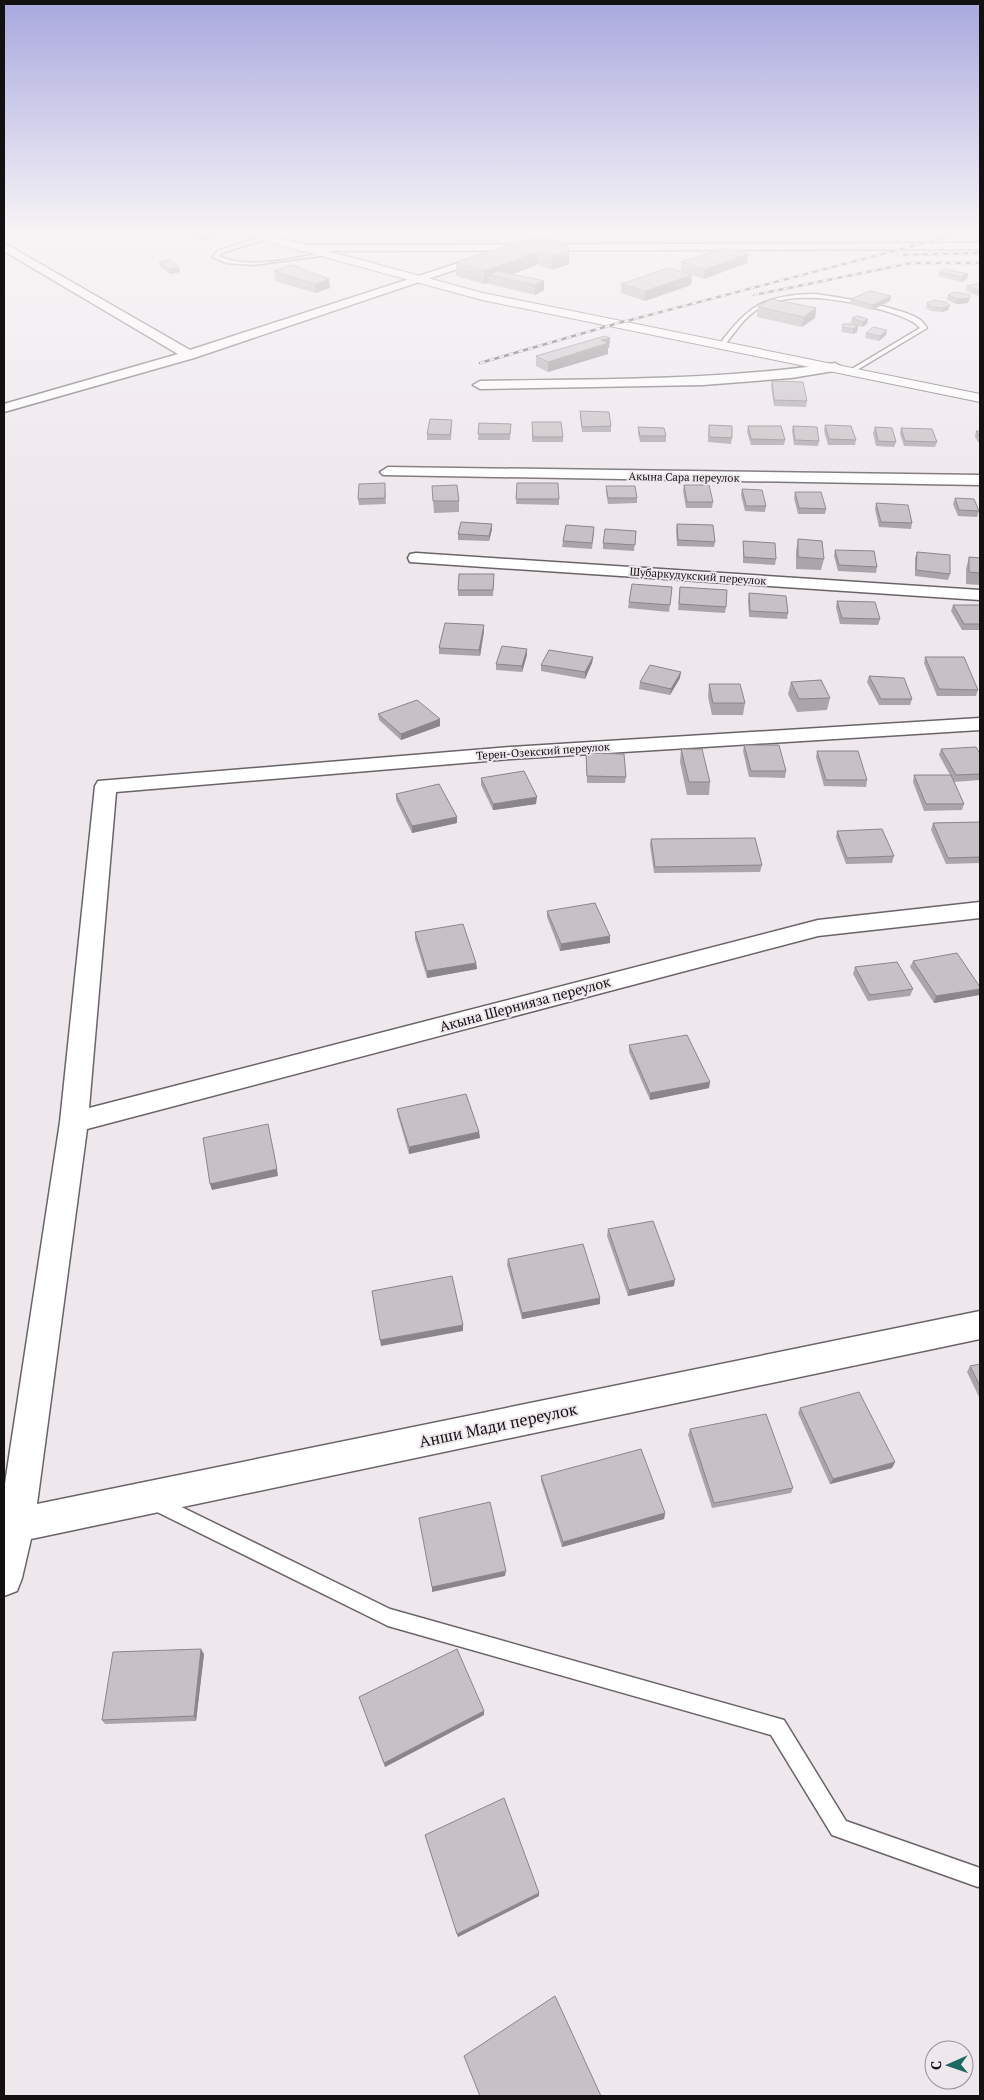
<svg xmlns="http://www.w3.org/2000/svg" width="984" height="2100" font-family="'PT Serif',serif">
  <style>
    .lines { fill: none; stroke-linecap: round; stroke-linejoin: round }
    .lane-casing { stroke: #6a6468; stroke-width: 3 }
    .street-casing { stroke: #6a6468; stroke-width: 3 }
    .secondary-casing { stroke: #6a6468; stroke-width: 2 }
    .lane { fill: #fff; fill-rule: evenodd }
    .street { fill: #fff; fill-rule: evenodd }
    .secondary { fill: #fff; fill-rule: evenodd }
    .rail-casing { stroke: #4d494c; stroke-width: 2.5 }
    .rail { stroke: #eee7ec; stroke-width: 2; stroke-dasharray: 5; stroke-linecap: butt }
    .wall { fill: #aba5a9 }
    .shaded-wall { fill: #8b8689 }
    .building { fill: #c7c0c4; stroke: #8b8689 }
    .labels { text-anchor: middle; stroke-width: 4; stroke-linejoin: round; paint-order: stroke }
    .far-street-label { font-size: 11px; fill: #131012; stroke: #eee7ec }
    .street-label { font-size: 14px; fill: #131012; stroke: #eee7ec }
    .near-street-label { font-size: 16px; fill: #131012; stroke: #eee7ec }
  </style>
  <rect width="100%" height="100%" fill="#eee7ec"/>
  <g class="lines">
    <g class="lane-casing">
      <path id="lane" d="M265 236 267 239 221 253 219 256C251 270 291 258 324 253L327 255 253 265 226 263 213 257 217 251Z
        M815 294C839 297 900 307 919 319 922 321 925 325 927 328L852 373 850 370 920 328C908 312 836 298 814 298 797 297 776 299 761 307 745 316 735 332 724 346L719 345C748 305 765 295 815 294Z
        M155 1494 390 1609 784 1720 846 1821 980 1868V1886L978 1887 832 1835 771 1735 388 1626 149 1508 147 1502 149 1496Z"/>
    </g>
    <g class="street-casing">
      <path id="street" d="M4 243 190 350 486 254H494L496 256 194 358 4 412V404L178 354 4 251Z
        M980 243V249L299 251 293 248 299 245Z
        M835 363 842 367 840 370 791 378 703 385 480 389 473 385 480 381C599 379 717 381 835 363Z
        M388 467 980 475V485L383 475 380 472Z
        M416 553 980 590V600L410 562 408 558 410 554Z
        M980 718V730L511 759 116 792 89 1108 818 920 980 902V918L818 936 87 1129 37 1504 980 1311V1339L31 1539 22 1578 17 1591 4 1596V1490L60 1122 95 786 98 781 511 747Z"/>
    </g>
    <g class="secondary-casing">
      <path id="secondary" d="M235 231H254L483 293 980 394V402L482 300 237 233Z"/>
    </g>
    <use href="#lane" class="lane"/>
    <use href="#street" class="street"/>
    <use href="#secondary" class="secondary"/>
    <g class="rail-casing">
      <path id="rail" d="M898 255 980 253
        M754 295 911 263H980
        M480 363 615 324 970 231"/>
    </g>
    <use href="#rail" class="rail"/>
  </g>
  <path class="wall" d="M183 231H216L217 237 204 241 184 235Z
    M520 241 569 250V264L552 270 537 265 513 274 544 281V290L535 295 489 284V283L484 284 456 276V262Z
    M748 254 747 263 704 279 681 272V262Z
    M159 262 179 267 180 272 170 274 160 267Z
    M274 271 330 288 316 293 275 281Z
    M939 272 968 274 967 279 961 282 938 276Z
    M621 284 691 285 645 301 621 293Z
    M980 285V296H978L966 291 967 286Z
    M948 295H970L968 303 956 304 947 300Z
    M851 299 890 301 872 310 850 304Z
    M927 303 950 305 948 310 942 312 931 311 926 308Z
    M758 307 816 308 815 318 802 327 757 317Z
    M852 318 868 319 867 324 862 327 851 323Z
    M843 324 858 326 857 332 853 334 841 332Z
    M866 333 886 335 879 341 865 338Z
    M610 338 609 348H608V354L548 372 536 366V356Z
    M772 381 807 401 806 407 774 406 771 386Z
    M580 411 611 426V432H582L580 417Z
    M532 422 563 437V442H532Z
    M479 423 511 424 510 440H478Z
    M452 425 451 440H427V434Z
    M709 425 732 438 731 444 708 442Z
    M825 425 856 440 855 445H828L824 431Z
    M748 426 785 440 784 445H751L747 432Z
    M793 426 819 441 818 446 794 445 792 431Z
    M638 427 666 436V442H640L638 433Z
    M875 427 896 442 894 447 876 446 873 433Z
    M901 428 937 442 935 447 904 446 900 434Z
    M976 431H980V445L975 437Z
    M385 483 386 504 359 505 358 499Z
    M517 483 559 499V505L516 504Z
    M684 485 713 502 712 508H686L683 491Z
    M432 486 459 501V512L434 513Z
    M606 486 637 498V503L608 504 606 492Z
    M742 489 766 506 765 512 745 511 741 495Z
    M795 492 826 509 825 514H798L794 498Z
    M955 498 979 511 977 517 958 516 953 504Z
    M876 503 912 523 911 529 879 527 875 509Z
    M677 524 715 542 714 547 677 546 676 530Z
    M492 529 489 541 458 540V534Z
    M636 531 634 551 603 549V543Z
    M594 533 592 549 562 547 563 541Z
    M798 539 824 559 821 570 796 569V551Z
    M743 541 776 559 775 565 743 563Z
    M835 550 877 567 876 573 838 571 834 556Z
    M917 552 950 574 948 580 915 576V558Z
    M969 557 980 558V585L966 584V569Z
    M494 580 493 596H458V590Z
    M672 587 669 612 628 608 629 602Z
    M680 587 726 607 725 613 678 610Z
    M749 593 788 613 787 619 749 617 748 600Z
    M837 601 880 619 878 625 840 624 836 607Z
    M953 605H980V630H962L951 611Z
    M484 631 480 656 439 654V648Z
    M527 655 522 672 496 670V664Z
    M593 657 592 663 585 679 541 671V665Z
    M925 657 978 690 976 696H937L924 663Z
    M869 676 912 699 910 705H879L867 682Z
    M680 678 670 695 639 689 640 682Z
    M791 682 830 698 827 710 797 712 788 694Z
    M709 684 745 703 743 715H712L708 697Z
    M378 714 440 726 401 740 379 720Z
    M744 745 786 771 785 778 749 777 743 751Z
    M681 749 710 782 709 795H687L680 762Z
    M941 749 980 754V780L954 782 964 804 962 810 924 811 913 782 914 775H950L939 755Z
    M817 751 867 780 866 787 824 786 816 757Z
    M586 753 626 777 625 783H587Z
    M481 778 536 804 493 810 481 785Z
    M396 794 457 817V823L412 833 396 800Z
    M980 822V863L946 864 931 830 933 823Z
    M837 831 894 856 892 863 846 864 836 837Z
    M651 839 762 865 760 872 654 873 650 845Z
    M547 911 610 943 560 951 547 917Z
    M415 932 476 963 477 969 427 978 415 939Z
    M913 961 979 995 934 1003 910 967Z
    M855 967 913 989 910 996 868 1001 853 974Z
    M629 1045 709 1088 650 1100 629 1052Z
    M397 1109 479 1132 480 1138 409 1154 398 1116Z
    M608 1229 674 1286 628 1296 607 1236Z
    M508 1259 600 1304 522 1319 507 1265Z
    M980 1364V1399L967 1372 970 1366Z
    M800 1408 895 1462 892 1468 830 1484 798 1413Z
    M690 1429 793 1488 791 1493 712 1508 688 1435Z
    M541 1476 665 1513 664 1519 562 1547 541 1481Z
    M204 1654 196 1721 105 1724 102 1720Z
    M359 1697 484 1711V1715L385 1767Z
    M425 1835 539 1893V1896L458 1937Z"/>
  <path class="shaded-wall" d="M207 231H216L217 237 204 241 203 232Z
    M569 250V264L552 270V256Z
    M538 252 537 265 502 278 489 275V283L484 284V271Z
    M748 254 747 263 704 279 705 269Z
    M179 267 180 272 170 274 169 269Z
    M968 274 967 279 961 282 962 277Z
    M692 275 691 285 645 301V291Z
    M329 279 330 288 316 293 315 284Z
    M544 281V290L535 295V285Z
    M891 296 890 301 872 310 873 305Z
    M970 298 968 303 956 304 957 299Z
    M950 305 948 310 942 312 943 308Z
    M816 308 815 318 802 327 804 317Z
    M868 319 867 324 862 327 863 322Z
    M858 326 857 332 853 334V329Z
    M887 330 886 335 879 341 880 336Z
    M610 338 609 348H608V354L548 372V362L601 340Z
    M492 524V529L489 541V536Z
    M484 625V631L480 656 479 650Z
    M527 649V655L522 672V666Z
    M593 657 592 663 585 679V672Z
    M681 672 680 678 670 695 671 689Z
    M440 719V726L401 740V734Z
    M537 797 536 804 493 810V804Z
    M457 817V823L412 833V826Z
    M610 936V943L560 951 561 944Z
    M476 963 477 969 427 978V971Z
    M980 989 979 995 934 1003 936 996Z
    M710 1082 709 1088 650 1100V1093Z
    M479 1132 480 1138 409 1154V1147Z
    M277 1169 278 1176 212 1190 210 1184Z
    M675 1280 674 1286 628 1296 629 1290Z
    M600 1298V1304L522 1319V1313Z
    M463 1325V1331L381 1346 380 1340Z
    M895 1462 892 1468 830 1484 833 1479Z
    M665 1513 664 1519 562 1547 563 1542Z
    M506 1571 505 1576 432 1592V1587Z
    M201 1649 204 1654 196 1721 194 1716Z
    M484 1711V1715L385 1767 384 1763Z
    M539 1893V1896L458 1937 457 1934Z"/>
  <path class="building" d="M539 237 563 243 569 250 552 256 538 252 484 271 456 262 520 241Z
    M725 248 748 254 705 269 681 262Z
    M170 260 179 267 169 269 159 262Z
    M292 265 329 279 315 284 274 271Z
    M668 268 692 275 645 291 621 284Z
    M945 269 968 274 962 277 939 272Z
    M498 271 544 281 535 285 489 275Z
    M978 284 980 285V291L967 286Z
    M870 291 891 296 873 305 851 299Z
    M955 292 970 295V298L957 299 948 295Z
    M771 299 816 308 804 317 758 307Z
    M934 300 945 302 950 305 943 308 932 307 927 303Z
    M857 316 868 319 863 322 852 318Z
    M843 324H852L858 326 853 329 842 327Z
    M873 327 887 330 880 336 866 333Z
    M605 336 610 338 601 340 608 343 548 362 536 356Z
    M772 381 803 382 807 401 774 400Z
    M580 411 609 412 611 426 582 427Z
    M430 419 452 420 450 435 427 434Z
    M532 422H561L563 437H533Z
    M479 423 511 424 510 434H478Z
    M709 425 732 426V438L709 437Z
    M825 425 851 426 856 440 829 439Z
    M748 426H781L785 440 751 439Z
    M793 426 817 427 819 441 795 440Z
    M638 427 664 428 666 436H640Z
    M875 427 892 428 896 442 878 441Z
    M901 428 932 429 937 442 905 441Z
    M976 431H980V437Z
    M385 483V498L358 499 359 484Z
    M517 483H558L559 499H516Z
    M457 485 459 501H433L432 486Z
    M684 485H709L713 502H687Z
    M606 486H635L637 498H608Z
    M742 489 762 490 766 506H746Z
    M795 492H821L826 509 799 508Z
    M955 498 974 499 979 511 959 510Z
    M876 503 908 505 912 523 881 522Z
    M461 522 492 524 489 536 458 534Z
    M677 524 713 525 715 542 678 540Z
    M566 525 594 527 592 543 563 541Z
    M605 529 636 531 635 545 603 543Z
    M798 539 822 541 824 559 798 557Z
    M743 541 775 543 776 559 744 557Z
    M835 550 874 551 877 567 839 565Z
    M917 552 950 555V574L916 570Z
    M969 557 980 558V573L969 572Z
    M459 574H494L493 590H458Z
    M632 584 672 587 670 605 629 602Z
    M680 587 727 590 726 607 679 604Z
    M749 593 786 596 788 613 750 611Z
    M837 601 875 602 880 619 842 618Z
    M953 605H980V624H964Z
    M445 623 484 625 479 650 439 648Z
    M502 646 527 649 522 666 496 664Z
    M549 650 593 657 585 672 541 665Z
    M925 657H964L978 690 939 689Z
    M650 665 681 672 671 689 640 682Z
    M869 676 904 678 912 699H881Z
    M821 680 830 698 799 699 791 682Z
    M709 684H740L745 703H713Z
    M417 700 440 719 401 734 378 714Z
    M744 745H779L786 771H751Z
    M976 747 980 754V774L956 775 941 749Z
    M681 749H702L710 782H689Z
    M817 751H858L867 780H826Z
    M586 753 624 754 626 777 587 776Z
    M524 771 537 797 493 804 481 778Z
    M914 775H951L964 804H926Z
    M439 784 457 817 412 826 396 794Z
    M980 822V857L948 858 933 823Z
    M882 829 894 856 847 858 837 831Z
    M755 838 762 865 655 867 651 839Z
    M595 903 610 936 561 944 547 911Z
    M463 924 476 963 427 971 415 932Z
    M957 953 980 987V989L936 996 913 961Z
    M897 962 913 989 870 995 855 967Z
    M687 1035 710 1082 650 1093 629 1045Z
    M466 1094 479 1132 409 1147 397 1109Z
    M268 1124 277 1169 210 1184 203 1138Z
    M653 1221 675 1280 629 1290 608 1229Z
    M583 1244 600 1298 522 1313 508 1259Z
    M452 1276 463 1325 380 1340 372 1291Z
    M980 1364V1386L970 1366Z
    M859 1392 895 1462 833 1479 800 1408Z
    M766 1414 793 1488 714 1503 690 1429Z
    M641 1449 665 1513 563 1542 541 1476Z
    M490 1502 506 1571 432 1587 419 1518Z
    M201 1649 194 1716 102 1720 113 1652Z
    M457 1649 484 1711 384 1763 359 1697Z
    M504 1798 539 1893 457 1934 425 1835Z
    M555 1996 601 2096H480L464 2056Z"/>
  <linearGradient id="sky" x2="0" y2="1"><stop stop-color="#a8a8de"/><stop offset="0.44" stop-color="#f7f4f6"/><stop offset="1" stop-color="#f7f4f6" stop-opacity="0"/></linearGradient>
  <rect width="984" height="525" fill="url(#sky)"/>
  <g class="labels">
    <g class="far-street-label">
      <text transform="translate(684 477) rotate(1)" y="4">Акына Сара переулок</text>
      <text transform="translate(698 576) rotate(4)" y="4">Шубаркудукский переулок</text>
      <text transform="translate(543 751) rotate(-4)" y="4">Терен-Озекский переулок</text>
    </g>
    <g class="street-label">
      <text transform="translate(525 1004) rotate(-15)" y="5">Акына Шернияза переулок</text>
    </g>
    <g class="near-street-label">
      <text transform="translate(498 1425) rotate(-12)" y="6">Анши Мади переулок</text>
    </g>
  </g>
  <rect width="984" height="2100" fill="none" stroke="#131012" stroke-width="10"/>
  <g transform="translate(949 2065) rotate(268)"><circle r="24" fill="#eee7ec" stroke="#969195"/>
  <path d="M0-4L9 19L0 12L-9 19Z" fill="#1c6863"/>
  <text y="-8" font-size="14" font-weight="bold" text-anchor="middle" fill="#131012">С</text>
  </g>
</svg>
